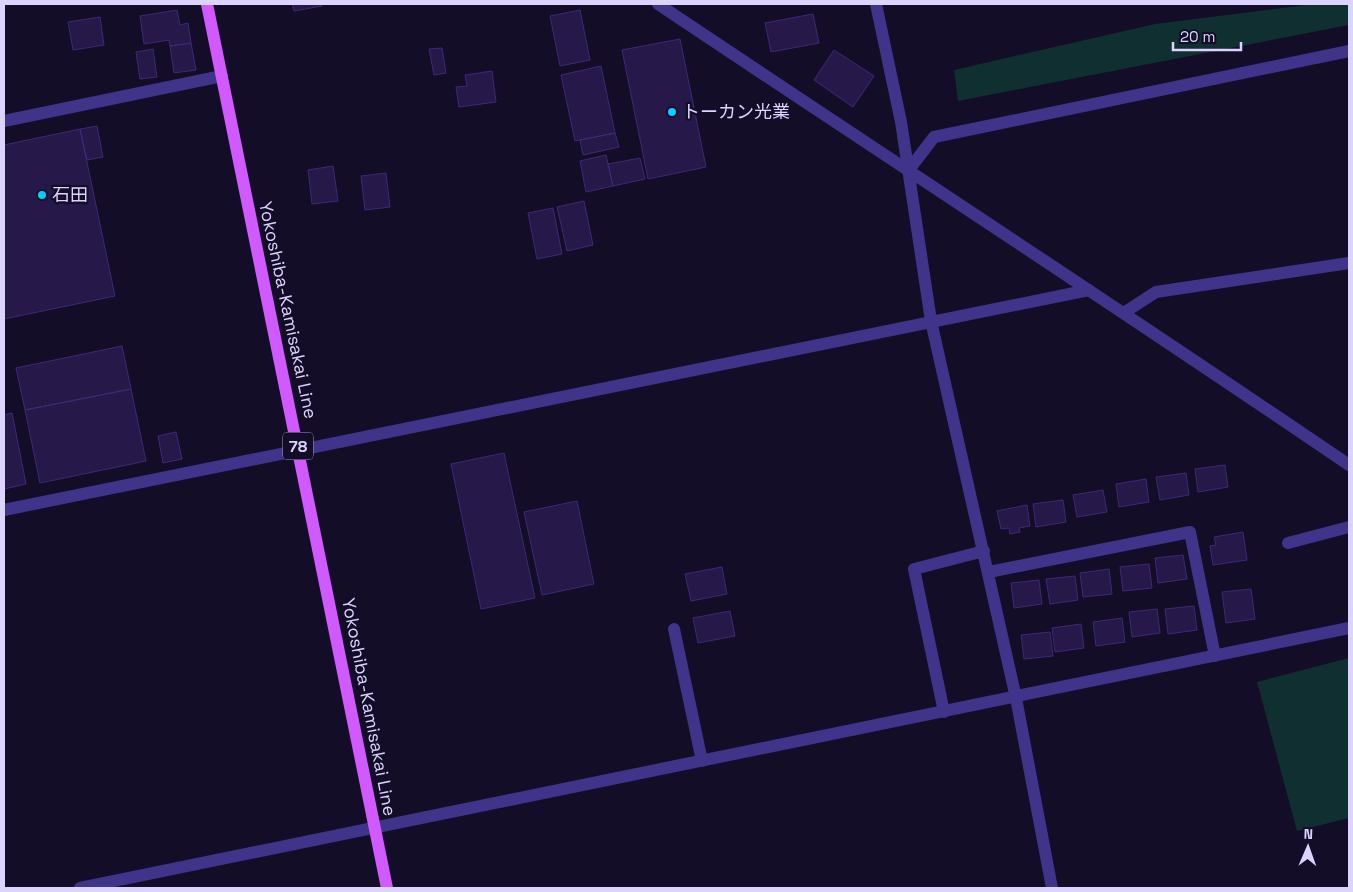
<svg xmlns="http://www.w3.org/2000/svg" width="1353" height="892" font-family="'Space Grotesk','Noto Sans JP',sans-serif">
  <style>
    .green { fill: #102f31 }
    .building { fill: #261849; stroke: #3f2877 }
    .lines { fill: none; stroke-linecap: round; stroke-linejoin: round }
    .service { stroke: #3f3489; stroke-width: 12 }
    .minor { stroke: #3f3489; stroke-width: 12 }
    .tertiary { stroke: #3f3489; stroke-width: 12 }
    .primary { stroke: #d05aff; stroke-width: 12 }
    .poi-dot { fill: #00cefe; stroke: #140d27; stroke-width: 2 }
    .labels { text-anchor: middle; stroke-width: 4.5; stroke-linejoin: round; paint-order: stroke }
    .shield { fill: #140d27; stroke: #a098be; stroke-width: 1 }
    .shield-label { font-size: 16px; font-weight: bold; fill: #dcd3ff }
    .poi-label { font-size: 18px; fill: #dcd3ff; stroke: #140d27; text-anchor: start }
    .street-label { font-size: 18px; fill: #dcd3ff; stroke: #140d27 }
  </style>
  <rect width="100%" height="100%" fill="#140d27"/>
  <path class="green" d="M1314 4H1349V25L958 101 954 70 1155 24Z
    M1349 658V818L1297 831 1257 682Z"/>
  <path class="building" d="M292 4H321L322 6 294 11Z
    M177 10 180 25 188 23 191 43 170 46 169 40 144 44 140 16Z
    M580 10 590 60 560 66 550 16Z
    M813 14 819 43 771 52 765 23Z
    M100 17 104 45 73 50 68 22Z
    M680 39 706 167 648 179 622 50Z
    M191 43 196 70 174 73 170 46Z
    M442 48 446 73 434 75 429 49Z
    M153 49 157 77 140 79 136 52Z
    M834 50 874 76 853 107 814 80Z
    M601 66 615 133 575 141 561 75Z
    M492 71 496 102 459 107 456 87 467 86 465 75Z
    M97 126 103 157 87 160 80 129Z
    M80 129 115 296 4 319V145Z
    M615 133 619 147 583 155 580 140Z
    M606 155 613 186 586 192 580 161Z
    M640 158 645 179 613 186 608 164Z
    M333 166 338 201 312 204 308 170Z
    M386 173 390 207 365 210 361 176Z
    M584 201 593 245 567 251 557 207Z
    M553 208 562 254 537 259 528 213Z
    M122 346 131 389 25 410 16 368Z
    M131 389 146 461 40 483 25 410Z
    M12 413 26 484 4 489V415Z
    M176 432 182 459 163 463 158 436Z
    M504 453 535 598 481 609 451 464Z
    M1225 465 1228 487 1198 492 1195 469Z
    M1186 473 1189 495 1160 500 1156 477Z
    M1146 479 1149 502 1119 507 1116 484Z
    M1103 490 1107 512 1077 517 1073 495Z
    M1063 500 1066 522 1036 527 1033 504Z
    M577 501 594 584 542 595 524 512Z
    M1027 505 1030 526 1019 528 1020 532 1010 534 1009 528 1001 529 997 511Z
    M1243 532 1247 560 1213 565 1210 546 1216 545 1214 537Z
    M1183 555 1187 579 1158 583 1155 558Z
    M1149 564 1152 588 1123 591 1120 567Z
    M722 567 727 594 691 601 685 574Z
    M1109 569 1112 594 1083 597 1080 573Z
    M1075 576 1078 600 1050 604 1046 579Z
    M1039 580 1042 604 1014 608 1011 583Z
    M1251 589 1255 619 1226 623 1222 592Z
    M1194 606 1197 630 1168 634 1165 609Z
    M1157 609 1160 633 1132 637 1129 612Z
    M730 611 735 636 698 643 693 618Z
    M1122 618 1125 642 1096 646 1093 622Z
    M1081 624 1084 648 1055 652 1052 628Z
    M1050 632 1053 656 1024 659 1021 635Z"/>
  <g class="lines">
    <path class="service" d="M1125 312 1156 292 1349 263
      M674 629 702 761"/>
    <path class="minor" d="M876 4 901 122 931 321 1016 698 1052 888
      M4 121 222 76
      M4 510 1089 290
      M1288 543 1349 527
      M989 572 1190 532 1215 656
      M944 712 914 569 984 551
      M80 888 1349 628"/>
    <path class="tertiary" d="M658 4C888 158 1120 309 1349 465
      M908 171 934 137 1349 51"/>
    <path class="primary" d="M207 4 387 888"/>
  </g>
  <g class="poi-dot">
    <circle cx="672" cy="112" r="5"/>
    <circle cx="42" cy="195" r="5"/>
  </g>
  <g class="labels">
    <rect class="shield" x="283" y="432.5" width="30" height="27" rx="4"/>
    <g class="shield-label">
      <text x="298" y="452">78</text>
    </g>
    <g class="poi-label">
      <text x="682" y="118">トーカン光業</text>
      <text x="52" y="201">石田</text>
    </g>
    <g class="street-label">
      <text transform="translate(288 310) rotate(78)" y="6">Yokoshiba-Kamisakai Line</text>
      <text transform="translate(369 707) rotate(79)" y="6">Yokoshiba-Kamisakai Line</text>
    </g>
  </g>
  <rect width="1353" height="892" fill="none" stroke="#dcd3ff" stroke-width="10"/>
  <g transform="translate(1308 847) rotate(2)" stroke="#140d27" stroke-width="4" paint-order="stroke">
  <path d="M0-4L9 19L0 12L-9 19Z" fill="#dcd3ff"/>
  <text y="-8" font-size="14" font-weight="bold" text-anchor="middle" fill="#dcd3ff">N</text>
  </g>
  <path d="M1173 42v8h68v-8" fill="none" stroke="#dcd3ff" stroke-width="2.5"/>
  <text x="1180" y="42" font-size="15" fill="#dcd3ff" stroke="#140d27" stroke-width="4" paint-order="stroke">20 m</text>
</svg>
